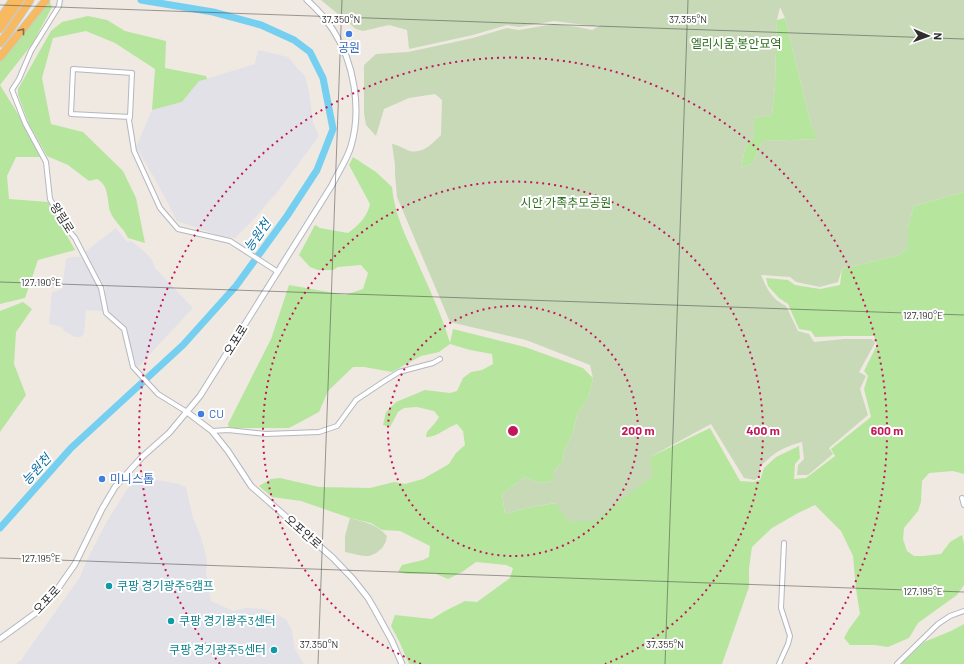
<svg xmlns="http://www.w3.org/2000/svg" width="964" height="664" font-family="Barlow,'Noto Sans KR',sans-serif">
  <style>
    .industrial { fill: #e3e1e8 }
    .green { fill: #b6e59e }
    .cemetery { fill: #c8d9b8; fill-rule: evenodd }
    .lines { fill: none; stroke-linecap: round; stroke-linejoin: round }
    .river { stroke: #75cff0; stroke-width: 7 }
    .minor-casing { stroke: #b4b7c1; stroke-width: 6 }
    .tertiary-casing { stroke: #b4b7c1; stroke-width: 7 }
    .trunk-casing { stroke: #c9c9c9; stroke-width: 9 }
    .minor { stroke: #fff; stroke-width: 4 }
    .tertiary { stroke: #fff; stroke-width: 5 }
    .trunk { stroke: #f8ba60; stroke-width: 7 }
    .oneway { stroke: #896d44 }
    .ticks { fill: none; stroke: #2e2e2e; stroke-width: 1; stroke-opacity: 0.45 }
    .ring { fill: none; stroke: #c2185b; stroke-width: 2; stroke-dasharray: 2 4 }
    .shop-dot { fill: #3f7fe0; stroke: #fff; stroke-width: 1.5 }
    .culture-dot { fill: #0f9aa8; stroke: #fff; stroke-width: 1.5 }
    .labels { text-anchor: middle; stroke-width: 4; stroke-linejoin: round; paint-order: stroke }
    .park-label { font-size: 12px; fill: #2c6e1b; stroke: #fff }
    .shop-label { font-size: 12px; fill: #366cbe; stroke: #fff; text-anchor: start }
    .street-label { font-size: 12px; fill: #2e2e2e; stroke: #fff }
    .culture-label { font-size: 12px; fill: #0d838f; stroke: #fff; text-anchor: start }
    .water-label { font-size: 13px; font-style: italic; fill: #0d6fa3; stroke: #fff }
    .ticks-label { font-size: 10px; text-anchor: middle; fill: #2e2e2e; stroke: #fff; stroke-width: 4; stroke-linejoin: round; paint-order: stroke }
    .centre { fill: #c2185b; stroke: #fff; stroke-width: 2 }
    .ring-label { font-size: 12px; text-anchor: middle; font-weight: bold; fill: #c2185b; stroke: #fff; stroke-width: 4; stroke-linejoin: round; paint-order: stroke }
  </style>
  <rect width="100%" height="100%" fill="#efe9e1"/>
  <path class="industrial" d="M258 50 288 57 298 69 305 76 309 91 313 123 319 136 279 190 254 219 235 238 218 235 177 221 155 179 136 147 152 110 182 102 199 81 255 64Z
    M116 228 127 242 131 241 144 251 152 260 155 268 193 308 137 368 125 328 109 313 104 294 106 289 85 252Z
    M72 257H81L88 267 100 288 104 309 103 311 86 310 84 333 81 337H75L64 331 62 327 49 324 52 292 60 290 62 288 66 259Z
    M143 475 156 480 175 483 186 487 193 518 200 534 205 551 207 564 206 574 211 601 233 611 245 608 265 609 286 619 292 630 295 649 304 664H16L21 660 80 577 87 560 106 523 127 489Z"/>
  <path class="green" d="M49 0 52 7 33 43 0 85 18 114 41 157H16L7 176 9 199 48 202 75 250 38 260 25 298 0 304V60Z
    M88 16 107 20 125 31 166 41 165 68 206 76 207 79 199 81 182 102 152 110 155 69 115 43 86 31 53 38 42 78 51 124 83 132 123 171 136 198 145 243 128 238C124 228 114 222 110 211 107 200 109 185 97 179L89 181 68 165 47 156 29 124 18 95V89L51 31 62 22Z
    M785 18 811 124 819 139 762 141 753 163 741 168 745 148 754 137V118L772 115 775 84 777 20Z
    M353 157 376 172 392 187C394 210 403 231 413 252 426 282 441 312 450 343L453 329 525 347 583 368 593 378 589 396 577 415 573 432 563 454 564 461C557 467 552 471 553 481L540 483 525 477 502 494 505 514 526 508 556 503 570 522 650 457 710 428 740 481 753 482 760 480 764 468 776 457 799 446 800 458 795 464 794 479 806 478 835 456 831 449 871 417 864 389 868 376 864 371 877 345 874 336H845L815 337 811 331 799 329 788 304 779 298 768 286 766 278 788 280 795 285 820 289 840 285 842 269 899 255 908 247V227L914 206 964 192V474L953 471 929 473 922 481 921 502 918 511 904 528 903 539 907 551 914 556H923L941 554 950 542 962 535 964 544V585L957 595 918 623 909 638 888 647 875 645H850L844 638 849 629 860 614 856 589 853 556 841 531 815 505 798 513 772 528 752 547 749 568V587L722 664H409L399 641 391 626 395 615 432 619 445 611 465 601 477 602 510 578 513 568 506 565 476 562 462 572 448 579 436 574H407L398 572 402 565 423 560 429 557 430 546 400 531 382 530 371 523 350 518 301 501 272 497 259 486 271 479 280 478 319 487 370 488 394 482 405 484 423 479 449 464 456 453 465 445 463 431 457 424C447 427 436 438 426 437L427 432 435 423 439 417 434 411 417 407 404 408 398 412 390 427 383 425 386 412 396 402 425 390 450 393 457 391 463 378 471 372 482 370 493 364 492 354 470 350 450 344 439 352 421 356 392 372 364 367H353L328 391 319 412 289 428H229L228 424 271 339 289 285 345 295 363 289 368 273 361 265 338 267 333 270H318L310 267 299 255 315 225 320 228 348 233C359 225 367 217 370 204L349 165Z
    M23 302 32 309 16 332 14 364 26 395 0 432V311Z
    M964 624V664H901L924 642 951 631Z"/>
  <path class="cemetery" d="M321 0H964V192L914 206 908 227V247L899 255 842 269 838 282 820 287 796 282 790 277 761 275C767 289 772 300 786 306L798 331 809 334 814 342 844 339H872L875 343 859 372 866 376 860 389 868 415 829 448 833 454 808 475H797L798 465 804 459 802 442C781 448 775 452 760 467V476L755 480 744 478 711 424 650 457 653 476 594 521 569 522 555 503 526 508 505 514 502 494 525 477 540 483 553 481C552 471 557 467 564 461L563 454 573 432 577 415 589 396 593 378 590 365 526 340 450 322 397 197 395 174V165L392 144C399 145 404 149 410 151 423 154 433 143 441 135L442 100 435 94 409 98 384 109 376 136 366 125 364 113V65L376 54 408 52 473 38 507 28 519 30 554 24 578 27 592 30 601 25 592 26 554 21 519 27 507 25 473 35 409 49 407 30 389 25 363 31 356 29ZM780 7 785 18 811 124 818 139 762 141 753 163 741 168 745 148 754 137V118L772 115 775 84 777 20Z
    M350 518C364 522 377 524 387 536 386 542 385 544 382 548 370 561 360 555 345 552V536Z"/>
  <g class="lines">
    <path class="river" d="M0 528 71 448 183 345 236 286 287 216 317 170 333 129 323 78 310 52 294 40 261 25 213 12 141 0"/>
    <g class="minor-casing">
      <path id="minor" d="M60 0 59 6 31 51 19 79 12 90 25 123 46 162 50 199 65 226 75 238 101 288 106 313 124 329 133 367 158 394 187 412
        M130 117 71 114 73 69 132 73 130 117 129 120 134 151 160 208 178 229 230 241 278 272
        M212 431 228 430 266 434 319 432 337 426 356 400 383 382 399 372 433 363 440 359
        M962 498 964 505
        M779 664 788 644 790 636 781 608 784 543
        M897 664 938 624 950 616 964 611"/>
    </g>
    <g class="tertiary-casing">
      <path id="tertiary" d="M187 412 212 431 228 451 251 486 333 558 353 579 368 598 375 610 392 641 402 664
        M0 639 37 612 52 597 75 564 102 509 115 487 142 457 169 433 200 396 332 185C338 172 347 160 351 146 362 109 354 62 333 30 326 19 317 9 307 0"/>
    </g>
    <g class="trunk-casing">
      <path id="trunk" d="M0 19 13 0
        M0 29 20 0
        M0 43 10 30 30 0
        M0 57 46 0"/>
    </g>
    <use href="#minor" class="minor"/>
    <use href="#tertiary" class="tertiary"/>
    <use href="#trunk" class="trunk"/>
  </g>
  <defs><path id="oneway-chevron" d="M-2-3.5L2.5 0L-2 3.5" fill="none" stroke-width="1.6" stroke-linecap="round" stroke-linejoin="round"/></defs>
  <use class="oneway" href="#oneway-chevron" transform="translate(22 31) rotate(-52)"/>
  <path class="ticks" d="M0 5 964 39M0 282 964 315M0 558 964 592M318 664 342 0M665 664 688 0"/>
  <g class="ring">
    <circle cx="513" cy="431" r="125"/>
    <path d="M421 664A250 250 0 1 1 605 664"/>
    <path d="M220 664A374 374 0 1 1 806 664"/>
  </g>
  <g class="shop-dot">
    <circle cx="349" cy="34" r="4"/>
    <circle cx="201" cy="414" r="4"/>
    <circle cx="102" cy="479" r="4"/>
  </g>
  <g class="culture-dot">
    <circle cx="109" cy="586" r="4"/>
    <circle cx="171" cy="621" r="4"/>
    <circle cx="274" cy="650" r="4"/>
  </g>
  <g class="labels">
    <g class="park-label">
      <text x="736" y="48">엘리시움 봉안묘역</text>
      <text x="566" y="207">시안 가족추모공원</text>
    </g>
    <g class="shop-label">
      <text x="349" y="52" text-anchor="middle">공원</text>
      <text x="209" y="418">CU</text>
      <text x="110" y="483">미니스톱</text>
    </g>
    <g class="street-label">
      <text transform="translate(62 218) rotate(58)" y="4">왕림로</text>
      <text transform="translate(236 340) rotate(-58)" y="4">오포로</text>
      <text transform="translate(303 532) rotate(41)" y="4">오포안로</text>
      <text transform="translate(47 600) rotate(-47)" y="4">오포로</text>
    </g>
    <g class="culture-label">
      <text x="117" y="590">쿠팡 경기광주5캠프</text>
      <text x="179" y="625">쿠팡 경기광주3센터</text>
      <text x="266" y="654" text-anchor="end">쿠팡 경기광주5센터</text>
    </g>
    <g class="water-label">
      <text transform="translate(257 235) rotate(-55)" y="5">능원천</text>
      <text transform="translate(36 469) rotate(-48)" y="5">능원천</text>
    </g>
  </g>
  <g class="ticks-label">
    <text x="341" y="23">37.350°N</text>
    <text x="688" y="23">37.355°N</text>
    <text x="41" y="286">127.190°E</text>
    <text x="923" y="319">127.190°E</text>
    <text x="41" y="562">127.195°E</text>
    <text x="923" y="595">127.195°E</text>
    <text x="319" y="648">37.350°N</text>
    <text x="665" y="648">37.355°N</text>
  </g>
  <circle cx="513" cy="431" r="6" class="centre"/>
  <g class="ring-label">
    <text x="638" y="435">200 m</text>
    <text x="763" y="435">400 m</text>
    <text x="887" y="435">600 m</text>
  </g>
  <g transform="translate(928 36) rotate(92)" stroke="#ffffff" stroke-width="3" paint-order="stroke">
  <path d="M0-3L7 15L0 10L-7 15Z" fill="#2e2e2e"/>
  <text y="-6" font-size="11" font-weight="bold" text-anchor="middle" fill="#2e2e2e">N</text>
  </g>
</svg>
